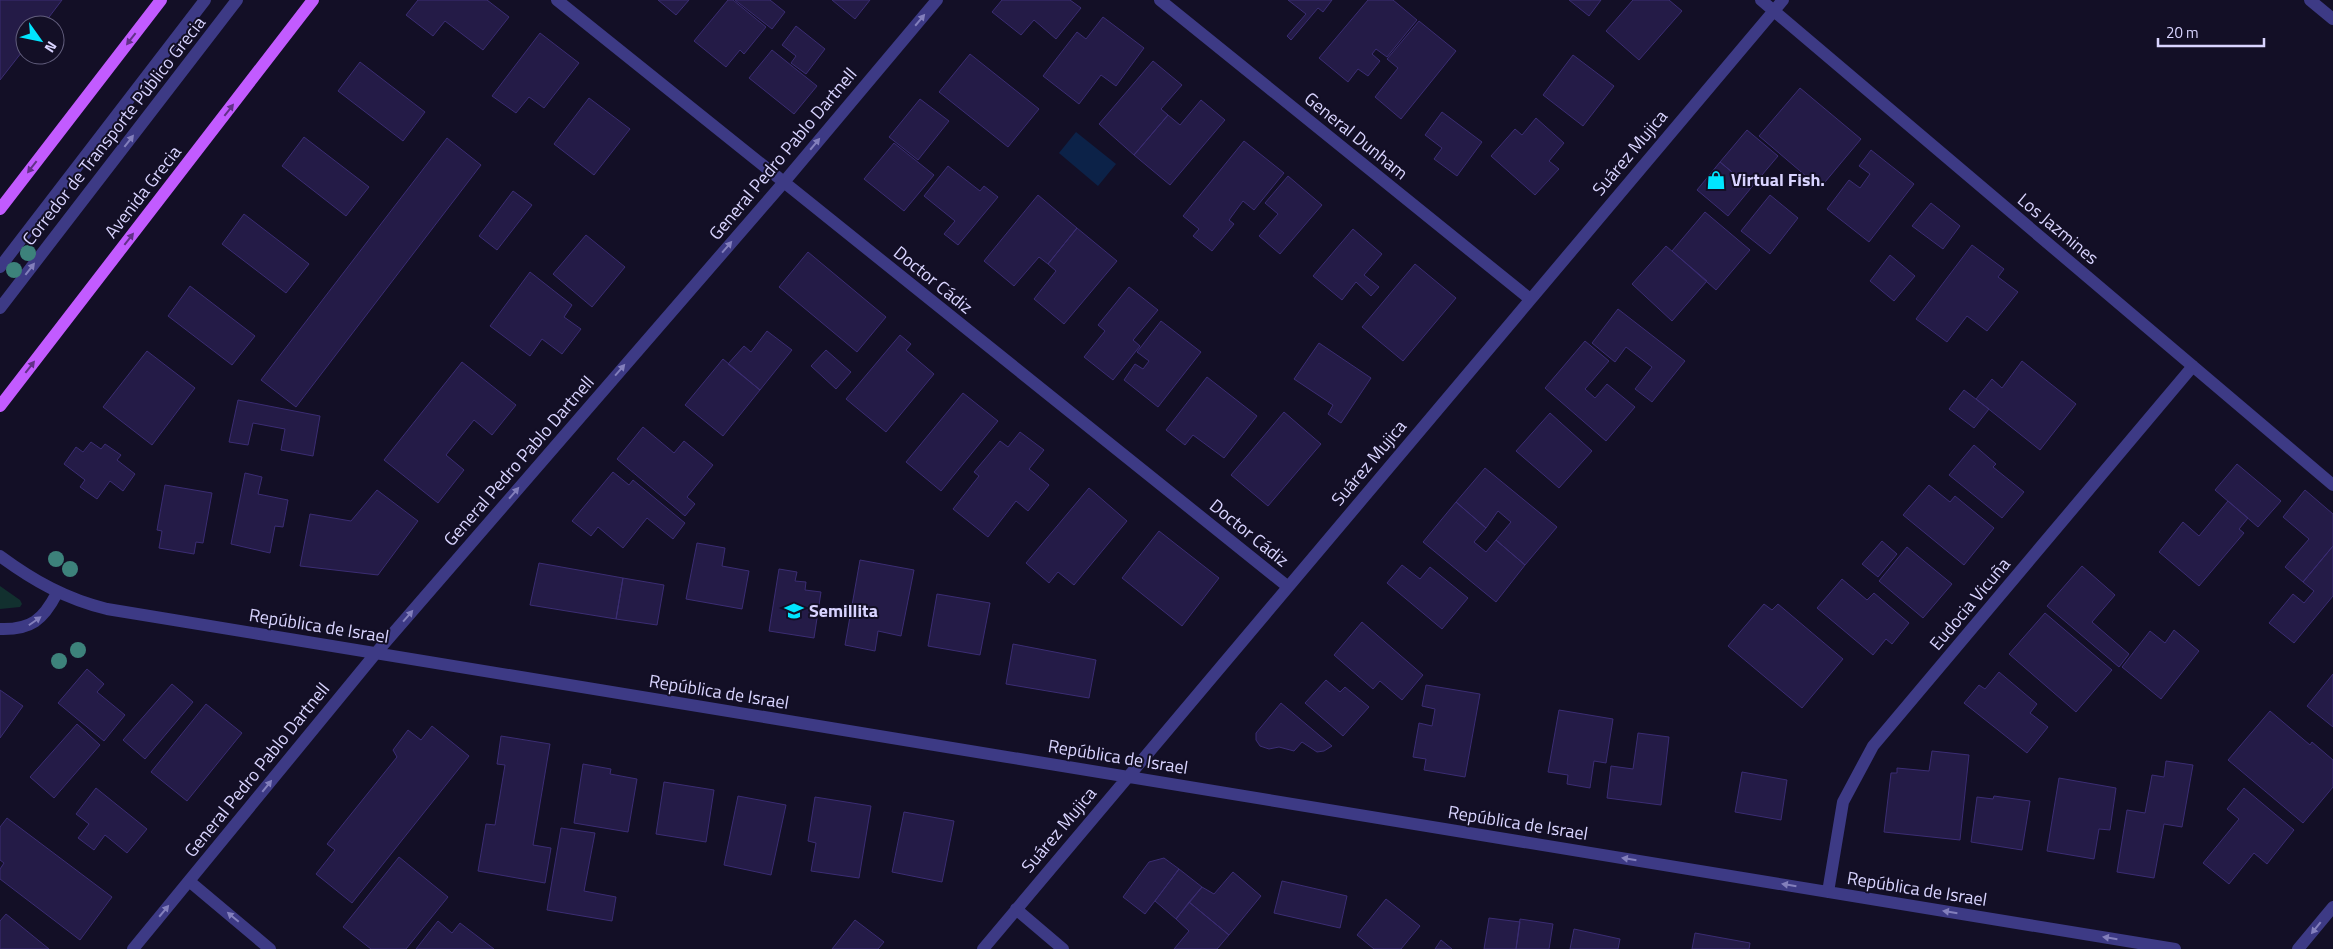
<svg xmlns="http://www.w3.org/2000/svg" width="2333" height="949" font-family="'Titillium Web',sans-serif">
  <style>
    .green { fill: #12302f }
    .water { fill: #0c2248 }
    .building { fill: #241b47; stroke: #3b2d73 }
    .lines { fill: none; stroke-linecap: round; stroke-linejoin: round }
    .minor { stroke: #3d3a85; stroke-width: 12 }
    .major { stroke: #c25bff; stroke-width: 12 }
    .tree { fill: #3d827b }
    .oneway { fill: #837fbc }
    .oneway2 { fill: #623188 }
    .labels { text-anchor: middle; stroke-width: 4; stroke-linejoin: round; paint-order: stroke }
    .street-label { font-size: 18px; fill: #d9d4ff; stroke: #130f26 }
    .poi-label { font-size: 18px; font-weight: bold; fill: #d9d4ff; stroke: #130f26; text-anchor: start }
  </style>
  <rect width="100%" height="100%" fill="#130f26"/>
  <path class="green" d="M0 586 20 600 22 604 20 607 0 609Z"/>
  <path class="water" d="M1076 132 1116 164 1098 186 1059 153Z"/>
  <path class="building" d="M0 0H62L43 25H25V48L0 80Z
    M418 0H487L509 17 483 50 445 21 433 36 406 15Z
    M658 0H689L676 15Z
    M728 0H733L766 27 744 54 740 50 726 67 694 41Z
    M735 0H770L785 12 772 29Z
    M832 0H870L855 19Z
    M1002 0H1070L1081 8 1056 39 1034 20 1021 35 992 12Z
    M1288 0H1332L1323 12 1318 8 1291 40 1287 36 1306 14Z
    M1368 0H1393L1417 20 1387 57 1376 49 1372 54 1380 61 1368 76 1358 69 1348 82 1319 58Z
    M1569 0H1601L1589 16Z
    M1633 0H1669L1682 11 1639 60 1606 31Z
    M1103 17 1144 48 1116 86 1101 75 1079 104 1043 76 1077 32 1086 39Z
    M1419 21 1456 51 1401 119 1375 97 1398 68 1387 59Z
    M796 26 825 49 806 74 791 63 796 56 782 45Z
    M540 33 579 63 544 108 529 97 516 113 492 96Z
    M772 50 817 86 794 114 749 78Z
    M970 54 1039 109 1008 147 939 92Z
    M1573 55 1614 86 1583 126 1543 95Z
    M1153 61 1182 85 1161 109 1168 115 1134 155 1099 124Z
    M360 62 425 112 403 141 338 91Z
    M1800 88 1861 139 1820 188 1759 136Z
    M589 98 630 129 594 175 554 144Z
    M920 99 949 121 918 160 889 137Z
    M1201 100 1225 120 1170 185 1134 155 1168 115 1180 125Z
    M1442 112 1482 142 1457 176 1434 159 1442 148 1425 135Z
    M1536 118 1564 143 1549 161 1559 169 1535 195 1491 156 1515 129 1522 135Z
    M1747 130 1778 156 1751 188 1720 162Z
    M304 137 369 187 346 216 282 166Z
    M447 138 481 165 296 407 261 380Z
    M1244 141 1284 173 1254 210 1243 201 1229 220 1234 224 1212 251 1193 236 1199 229 1183 216Z
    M894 143 934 175 904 211 864 179Z
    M1871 150 1914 184 1869 242 1827 209 1849 180 1860 188 1870 174 1859 166Z
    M1720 162 1751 188 1728 216 1697 190Z
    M948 166 980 191 984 186 998 197 958 245 944 234 955 221 924 196Z
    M1288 176 1322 205 1280 254 1259 236 1278 214 1265 203Z
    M513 191 532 205 497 250 479 236Z
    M1038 195 1077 228 1048 264 1039 257 1014 286 984 261Z
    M1770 195 1798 218 1770 254 1741 231Z
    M1931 203 1960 226 1943 249 1912 226Z
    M1705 212 1750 250 1716 290 1672 251Z
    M244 214 309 264 286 293 222 244Z
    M1077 228 1117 261 1064 324 1034 299 1056 271 1048 264Z
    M1353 229 1382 254 1364 275 1379 287 1371 296 1356 282 1342 300 1313 276Z
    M586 235 625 267 592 307 553 274Z
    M1972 245 2004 269 1998 277 2018 292 1987 331 1967 316 1947 342 1916 319Z
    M1666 246 1707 281 1672 321 1632 284Z
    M808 252 886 317 857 352 779 287Z
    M1890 255 1915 276 1894 301 1870 281Z
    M1415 264 1456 298 1403 361 1362 327Z
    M530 272 572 305 564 317 581 329 562 354 542 339 530 356 490 326Z
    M190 286 255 336 232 365 168 316Z
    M1129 287 1158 310 1133 340 1140 346 1113 380 1084 357 1105 331 1098 325Z
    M1618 309 1685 361 1652 402 1635 389 1652 367 1626 347 1615 362 1592 343Z
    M1161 321 1201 352 1158 407 1124 380 1135 364 1143 369 1149 361 1137 352Z
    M767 331 792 350 760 390 728 364 744 346 751 352Z
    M900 335 911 344 906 350 934 374 886 432 846 399Z
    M1585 341 1609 361 1585 389 1595 398 1607 384 1635 407 1606 441 1545 388Z
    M1319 343 1371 378 1341 423 1328 414 1333 405 1294 379Z
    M826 350 851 372 836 389 811 366Z
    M147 351 195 388 152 445 103 407Z
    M723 359 760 390 723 436 685 405Z
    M2022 361 2076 404 2040 450 1976 399 1992 379 2002 388Z
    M462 362 516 405 492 435 474 420 446 455 464 470 438 503 384 460Z
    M1207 377 1257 416 1224 458 1193 435 1185 445 1166 430Z
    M1964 390 1989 409 1974 428 1949 409Z
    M963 393 998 421 941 491 906 462Z
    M238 400 320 416 313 456 281 450 285 429 253 423 248 445 229 442Z
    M1284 412 1321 444 1268 506 1231 475Z
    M1550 413 1592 451 1559 488 1516 451Z
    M643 427 674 453 684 441 713 465 687 497 695 504 685 516 617 459Z
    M1020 432 1044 450 1029 469 1049 485 1028 511 1016 501 988 537 953 509 979 476 974 472 1000 441 1008 447Z
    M91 442 101 449 105 444 121 455 117 460 135 474 123 491 110 481 97 499 80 487 85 480 64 464 76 447 83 452Z
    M1974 445 1996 464 1993 467 2024 492 2002 518 1949 475Z
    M2237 464 2281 501 2258 527 2215 490Z
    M1485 468 1557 527 1525 565 1496 540 1511 522 1498 511 1486 528 1456 502Z
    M613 472 629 485 633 480 685 523 673 539 647 518 623 548 598 527 591 536 572 521Z
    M245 473 262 477 258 494 288 500 283 527 275 526 270 553 231 544Z
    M165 485 212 493 203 543 196 542 194 554 159 548 162 531 157 530Z
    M1929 485 1950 502 1955 496 1994 528 1964 565 1903 515Z
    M1089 488 1127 521 1074 585 1058 572 1049 583 1026 563Z
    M377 490 418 521 378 575 300 566 310 514 351 521Z
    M2305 490 2333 514V546L2303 582 2285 567 2309 539 2283 517Z
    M2228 501 2248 518 2239 529 2244 533 2199 586 2159 552 2183 522 2199 536Z
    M1456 502 1486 528 1474 542 1486 552 1496 540 1525 565 1496 602 1423 542Z
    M1159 531 1219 578 1182 626 1122 578Z
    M1882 541 1897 554 1878 577 1862 564Z
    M697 543 725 548 722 566 749 571 742 609 686 599Z
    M2333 546V596L2294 643 2269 623 2293 594 2304 603 2314 591 2303 582Z
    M1907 547 1952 584 1923 618 1879 581Z
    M860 560 914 570 901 636 878 631 875 651 845 645Z
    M539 563 623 578 616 619 530 605Z
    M1402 565 1420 579 1430 567 1468 598 1442 629 1387 583Z
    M2082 566 2115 595 2092 622 2129 654 2119 667 2047 606Z
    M779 569 797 572 795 581 806 582 805 590 821 592 814 638 769 631Z
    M623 578 664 585 657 625 616 619Z
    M1842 579 1867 600 1874 593 1909 623 1892 644 1886 639 1873 655 1817 608Z
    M937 594 990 603 980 655 928 646Z
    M1764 604 1772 610 1778 604 1843 659 1802 708 1728 646Z
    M2045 613 2112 670 2076 712 2009 654Z
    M1362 622 1423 675 1402 700 1380 681 1373 689 1334 655Z
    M2174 630 2199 651 2161 699 2122 667 2150 631 2165 643Z
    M1013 644 1096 660 1089 698 1006 684Z
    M87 669 104 684 97 692 125 715 104 741 58 703Z
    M1999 672 2037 704 2030 713 2048 727 2027 753 1964 703 1979 685 1985 689Z
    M2333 674V727L2307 706Z
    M1326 680 1340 692 1345 687 1369 707 1343 736 1305 703Z
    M172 684 193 702 145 759 123 740Z
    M1426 685 1480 694 1465 777 1424 770 1426 759 1413 757 1419 723 1432 726 1435 709 1422 706Z
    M0 690 23 706 0 738Z
    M1281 703 1332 746 1324 751 1317 752 1302 742 1294 751 1279 747 1269 749 1260 746 1256 740V733Z
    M206 704 242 733 187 801 151 772Z
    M1559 710 1613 719 1606 763 1594 761 1590 788 1567 784 1568 775 1548 772Z
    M2270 711 2310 745 2312 742 2333 760V787L2303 823 2228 760Z
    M77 724 100 745 54 798 30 777Z
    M432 726 469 756 352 903 316 874 335 850 327 844 397 757 393 750 408 730 421 740Z
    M1638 733 1669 737 1661 805 1607 798 1611 766 1633 769Z
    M501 736 550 744 533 845 551 848 545 883 478 871 486 824 495 825 505 765 497 764Z
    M1932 751 1969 755 1960 840 1884 832 1891 773H1897V768L1929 771Z
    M2166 761 2193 765 2182 827 2164 824 2154 878 2117 872 2127 810 2145 813 2152 775 2164 777Z
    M583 764 611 769 610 774 637 779 628 832 574 823Z
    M1742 772 1787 780 1781 820 1735 812Z
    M2059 778 2116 788 2110 830 2099 829 2094 859 2047 851Z
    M664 782 714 790 706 842 656 834Z
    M96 788 147 829 127 853 105 835 94 850 78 838 89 824 76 814Z
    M2244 788 2294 830 2267 864 2254 853 2229 884 2203 863 2239 819 2227 809Z
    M738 796 786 805 771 875 724 865Z
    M1994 796 2030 801 2022 850 1971 842 1977 797 1993 799Z
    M815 797 871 806 859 878 811 871 816 843 808 841Z
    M904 812 954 821 942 882 892 872Z
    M7 818 112 897 80 940 0 879V869L4 863 0 860V827Z
    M561 828 595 833 584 891 616 897 612 921 547 910Z
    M399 857 448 897 406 949H371L343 927Z
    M1164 858 1179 869 1145 914 1123 897 1149 862Z
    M1179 869 1202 887 1176 919 1155 901Z
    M1233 872 1261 896 1229 935 1189 902 1202 887 1214 894Z
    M1282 881 1347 896 1340 928 1274 913Z
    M1386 899 1420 926 1401 949H1374L1357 935Z
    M1189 902 1229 935 1217 949H1174L1189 931 1176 919Z
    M6 914 49 949H0V921Z
    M1489 918 1520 922 1516 949H1484Z
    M1520 919 1553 924 1549 949H1516Z
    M855 920 884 942 878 949H832Z
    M438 921 452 933 460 923 494 949H416Z
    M1574 929 1620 939 1618 949H1570Z
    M1695 933 1750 943 1749 949H1692Z
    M1441 940 1452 949H1435Z"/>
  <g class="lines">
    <path class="minor" d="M557 0 1287 586
      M1160 0 1530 299
      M1761 0 2333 485
      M2310 0 2333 19
      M0 267 205 0
      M0 308 237 0
      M0 556C34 581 66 599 107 609L2175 949
      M0 629C31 630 43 620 57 593
      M189 881 270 949
      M1828 892 1843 802 1873 746 2193 366
      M1016 909 1063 949
      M133 949 376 653 784 182 937 0
      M983 949 1783 0
      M2298 949 2333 907"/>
    <path class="major" d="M0 209 161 0
      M0 406 313 0"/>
  </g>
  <g class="tree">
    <circle cx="28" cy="253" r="8"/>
    <circle cx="14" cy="270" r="8"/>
    <circle cx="56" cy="559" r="8"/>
    <circle cx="70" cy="569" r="8"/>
    <circle cx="78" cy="650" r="8"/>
    <circle cx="59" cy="661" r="8"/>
  </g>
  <defs><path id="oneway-solid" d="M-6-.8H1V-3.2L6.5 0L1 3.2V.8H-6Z" transform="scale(1.25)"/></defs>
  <g class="oneway">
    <use href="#oneway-solid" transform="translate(920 20) rotate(-50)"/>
    <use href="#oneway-solid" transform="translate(129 141) rotate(-52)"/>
    <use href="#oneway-solid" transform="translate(815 144) rotate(-50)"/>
    <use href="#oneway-solid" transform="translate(727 247) rotate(-49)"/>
    <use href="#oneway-solid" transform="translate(30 269) rotate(-52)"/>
    <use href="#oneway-solid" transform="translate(620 370) rotate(-49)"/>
    <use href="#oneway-solid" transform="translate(514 493) rotate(-49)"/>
    <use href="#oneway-solid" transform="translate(408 616) rotate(-49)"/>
    <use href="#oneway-solid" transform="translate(35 621) rotate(-35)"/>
    <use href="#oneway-solid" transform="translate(267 786) rotate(-51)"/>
    <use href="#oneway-solid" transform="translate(1629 859) rotate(-171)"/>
    <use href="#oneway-solid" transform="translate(1789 885) rotate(-171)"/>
    <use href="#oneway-solid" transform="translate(164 911) rotate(-50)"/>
    <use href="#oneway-solid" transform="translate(1950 912) rotate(-171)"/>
    <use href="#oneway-solid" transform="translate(233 917) rotate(-140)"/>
    <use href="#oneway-solid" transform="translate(2316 928) rotate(129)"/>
    <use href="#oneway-solid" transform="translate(2110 938) rotate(-171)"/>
  </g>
  <g class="oneway2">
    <use href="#oneway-solid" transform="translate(131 39) rotate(128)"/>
    <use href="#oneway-solid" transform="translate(229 110) rotate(-52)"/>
    <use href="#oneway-solid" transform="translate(32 167) rotate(128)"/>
    <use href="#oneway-solid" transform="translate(129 239) rotate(-52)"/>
    <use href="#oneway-solid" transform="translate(30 367) rotate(-52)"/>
  </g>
  <defs>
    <g id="shop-bare" transform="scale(1.5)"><path d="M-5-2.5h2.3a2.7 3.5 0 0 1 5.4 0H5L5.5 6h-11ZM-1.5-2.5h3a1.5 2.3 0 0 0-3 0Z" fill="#00e5ff" stroke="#130f26" stroke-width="2.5" paint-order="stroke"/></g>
    <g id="school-bare" transform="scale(1.5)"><path d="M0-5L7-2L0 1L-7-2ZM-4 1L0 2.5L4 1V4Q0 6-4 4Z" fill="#00e5ff" stroke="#130f26" stroke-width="2.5" paint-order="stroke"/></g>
  </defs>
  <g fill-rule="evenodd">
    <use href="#shop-bare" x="1716" y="180"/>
    <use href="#school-bare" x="794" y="611"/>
  </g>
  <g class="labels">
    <g class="street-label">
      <text transform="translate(114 131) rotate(-52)" y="6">Corredor de Transporte Público Grecia</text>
      <text transform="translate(1356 136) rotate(39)" y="6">General Dunham</text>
      <text transform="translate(1630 153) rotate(-50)" y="6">Suárez Mujica</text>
      <text transform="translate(783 154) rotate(-50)" y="6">General Pedro Pablo Dartnell</text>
      <text transform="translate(143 192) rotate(-52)" y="6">Avenida Grecia</text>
      <text transform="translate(2058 229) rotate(40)" y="6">Los Jazmines</text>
      <text transform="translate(933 280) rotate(39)" y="6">Doctor Cádiz</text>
      <text transform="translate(519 461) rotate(-49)" y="6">General Pedro Pablo Dartnell</text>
      <text transform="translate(1369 463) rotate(-50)" y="6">Suárez Mujica</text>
      <text transform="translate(1249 533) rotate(39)" y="6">Doctor Cádiz</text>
      <text transform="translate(1970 604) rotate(-50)" y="6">Eudocia Vicuña</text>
      <text transform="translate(319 626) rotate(9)" y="6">República de Israel</text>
      <text transform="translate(719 692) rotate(9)" y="6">República de Israel</text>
      <text transform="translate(1118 757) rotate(9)" y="6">República de Israel</text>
      <text transform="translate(257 770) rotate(-51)" y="6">General Pedro Pablo Dartnell</text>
      <text transform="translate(1518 823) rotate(9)" y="6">República de Israel</text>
      <text transform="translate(1059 830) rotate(-50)" y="6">Suárez Mujica</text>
      <text transform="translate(1917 889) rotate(9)" y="6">República de Israel</text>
    </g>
    <g class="poi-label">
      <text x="1731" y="186">Virtual Fish.</text>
      <text x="809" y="617">Semillita</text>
    </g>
  </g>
  <g transform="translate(40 40) rotate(123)"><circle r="24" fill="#130f26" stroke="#625e7d"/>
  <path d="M0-4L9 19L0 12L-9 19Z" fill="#00e5ff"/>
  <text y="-8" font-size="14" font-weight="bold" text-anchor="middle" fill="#d9d4ff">N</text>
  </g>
  <path d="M2158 38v8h106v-8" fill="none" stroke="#d9d4ff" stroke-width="2.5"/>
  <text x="2166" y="38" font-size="15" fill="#d9d4ff" stroke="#130f26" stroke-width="4" paint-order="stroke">20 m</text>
</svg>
